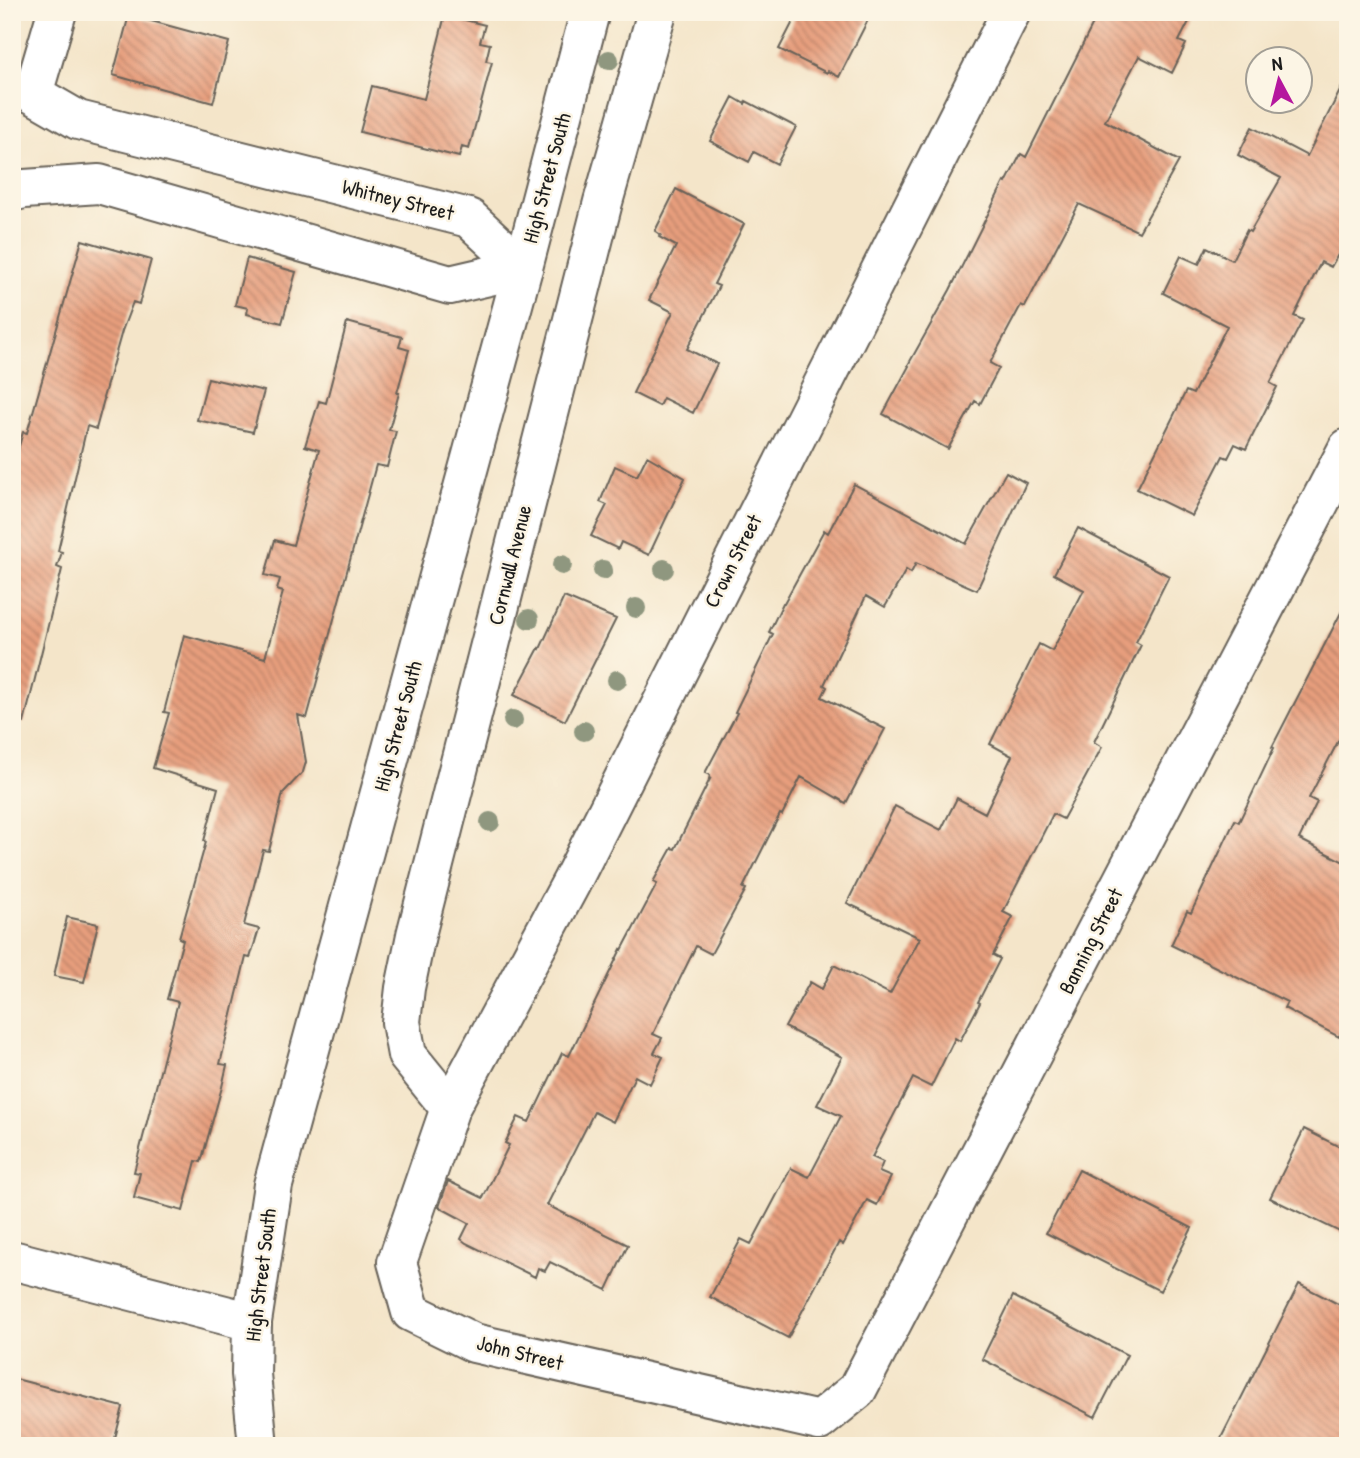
<svg xmlns="http://www.w3.org/2000/svg" width="1360" height="1458" font-family="'Patrick Hand',sans-serif">
  <style>
    .building { fill: url(#building-back-hatch) }
    .lines { fill: none; stroke-linecap: round; stroke-linejoin: round }
    .minor-casing { stroke: #686259; stroke-width: 42 }
    .tertiary-casing { stroke: #686259; stroke-width: 42 }
    .secondary-casing { stroke: #686259; stroke-width: 42 }
    .minor { stroke: #fff; stroke-width: 38 }
    .tertiary { stroke: #fff; stroke-width: 38 }
    .secondary { stroke: #fff; stroke-width: 38 }
    .tree { fill: #8f977f }
    .labels { text-anchor: middle; stroke-width: 5; stroke-linejoin: round; paint-order: stroke }
    .street-label { font-size: 21px; fill: #1c1c1c; stroke: #fcf5e5 }
  </style>
  <defs>
    <pattern id="building-back-hatch" width="6" height="6" patternUnits="userSpaceOnUse" patternTransform="scale(1.75)"><rect width="6" height="6" fill="#e79e7d"/><path d="M-1 5l2 2M0 0l6 6M5-1l2 2" fill="none" stroke="#ba8066"/></pattern>
  </defs>
  <rect width="100%" height="100%" fill="#fcf5e5"/>
  <filter id="ink" filterUnits="userSpaceOnUse"><feTurbulence type="fractalNoise" baseFrequency=".0143" numOctaves="2"/><feDisplacementMap in="SourceGraphic" scale="14" xChannelSelector="R" yChannelSelector="G"/><feConvolveMatrix kernelMatrix="1 2 1 2 8 2 1 2 1" color-interpolation-filters="sRGB"/></filter>
  <filter id="wash" filterUnits="userSpaceOnUse"><feTurbulence type="fractalNoise" baseFrequency=".00686" numOctaves="4" result="noise"/><feDisplacementMap in="SourceGraphic" scale="28" xChannelSelector="R" yChannelSelector="G"/><feGaussianBlur stdDeviation="1.57" result="paint"/><feColorMatrix in="noise" values="0 0 0 0 0 0 0 0 0 0 0 0 0 0 0 0 0 1.4 0 .05"/><feComposite in="paint" operator="in"/></filter>
  <g filter="url(#wash)">
    <rect width="100%" height="100%" fill="#f4e5c9"/>
    <g id="blocks">
      <path class="building" d="M798 12H872L839 77 828 71 827 73 779 49Z
        M1099 12H1194L1179 41 1186 44 1172 73 1139 56 1105 121 1179 161 1139 232 1079 204 1025 307 1021 305 990 363 999 368 980 404 975 401 948 449 883 414 909 366 908 365 950 290 1004 182 1006 183 1021 154 1026 157Z
        M129 15 229 42 213 103 113 75Z
        M445 15 485 25 480 42 490 44 486 61 492 62 469 149 462 147 459 157 360 132 372 86 424 99Z
        M1348 75V237L1331 267 1321 262 1294 316 1303 320 1270 383 1277 387 1246 449 1235 444 1228 458 1223 456 1192 516 1137 489 1186 391 1193 394 1227 326 1163 293 1181 256 1199 264 1207 247 1232 260 1247 230 1250 232 1281 178 1238 155 1252 127 1307 156Z
        M733 97 745 104 746 101 796 127 777 164 754 152 749 162 710 141Z
        M676 189 744 224 714 284 719 286 687 349 717 364 693 413 663 398 659 406 633 393 673 312 649 300 676 246 659 237 661 235 655 231Z
        M82 240 151 260 139 304 133 302 122 331 103 398 104 399 96 429 87 426 58 551 62 552 57 567 62 569 24 723 12 722V471L23 432 27 433Z
        M247 258 296 272 282 323 247 314 248 308 235 305Z
        M347 322 402 337 399 347 409 350 397 393H399L389 430 396 431 387 467 376 465 307 718 298 715 306 762 303 772 283 793 269 851 263 850 244 925 259 929 250 958 246 957 220 1064 227 1065 222 1087 201 1162 196 1161 183 1211 134 1198 140 1173 134 1172 178 1002 167 999 183 940 179 938 206 842 204 841 218 788 153 768 169 713 164 712 184 635 265 658 283 592 277 590 280 579 265 575 275 540 293 545 319 450 305 446 319 401 326 403Z
        M208 378 264 391 253 432 197 420Z
        M647 456 685 478 649 555 621 542 618 549 591 536 607 505 600 502 615 466 637 476Z
        M1006 472 1026 483 977 590 916 563 911 573 906 570 885 607 866 596 824 685 827 687 822 697 885 729 846 803 801 777 782 815 780 814 743 888 746 889 711 954 696 946 653 1034 662 1038 654 1053 663 1057 650 1084 635 1076 613 1122 594 1112 547 1205 628 1245 607 1290 550 1262 545 1271 538 1268 535 1277 466 1243 461 1239 469 1223 439 1207 448 1181 483 1198 509 1145 505 1143 518 1117 529 1122 562 1053 569 1056 621 949 622 950 657 884 653 882 672 848 675 849 710 779H709L710 775 705 773 737 713 735 712 773 634 769 632 783 603H784L824 530 828 533 854 484 966 544Z
        M1078 528 1169 576 1136 642 1141 645 1094 742 1102 747 1063 819 1053 814 1003 912 1013 917 993 955 1000 959 978 1002 980 1003 960 1041 955 1038 931 1087 913 1078 872 1157 883 1162 879 1172 891 1177 877 1205 867 1200 843 1245 839 1242 788 1338 710 1297 741 1239 751 1244 791 1168 809 1177 841 1116 817 1105 842 1057 785 1027 810 982 822 989 834 965 890 994 920 938 847 903 895 806 941 830 957 798 985 813 1012 756 990 744 1039 644 1052 651 1084 590 1054 574Z
        M564 597 616 619 565 721 514 695 539 648 540 649Z
        M1348 599V722L1309 798 1317 802 1299 839 1348 864V1020L1339 1037 1284 1008 1287 1002 1171 945 1187 911 1191 913 1235 820 1239 822 1274 748 1272 747Z
        M67 917 98 924 84 982 54 976Z
        M1304 1129 1348 1151V1236L1270 1198Z
        M1079 1170 1192 1228 1160 1291 1046 1233Z
        M1299 1284 1348 1309V1446H1217Z
        M1013 1296 1127 1355 1095 1417 982 1359Z
        M12 1378 123 1407 113 1446H12Z"/>
    </g>
  </g>
  <g filter="url(#ink)">
    <use href="#blocks" fill-opacity="0" stroke="#686259" stroke-width="2"/>
    <g class="lines">
      <g class="minor-casing">
        <path id="minor" d="M33 94 78 120 469 218 523 268
          M33 94 57 12
          M12 192 24 189 99 184 450 285 523 268
          M450 1108 407 1055 401 1022 405 988 416 935 603 202 657 12
          M819 1421 474 1343 411 1312 397 1262 450 1108 571 883 1011 12
          M819 1421 857 1390 1348 448"/>
      </g>
      <g class="tertiary-casing">
        <path id="tertiary" d="M12 1260 252 1322"/>
      </g>
      <g class="secondary-casing">
        <path id="secondary" d="M258 1446 251 1374 252 1322 273 1185 523 268 590 12"/>
      </g>
      <use href="#minor" class="minor"/>
      <use href="#tertiary" class="tertiary"/>
      <use href="#secondary" class="secondary"/>
    </g>
    <g class="tree">
      <circle cx="609" cy="60" r="10"/>
      <circle cx="562" cy="565" r="10"/>
      <circle cx="664" cy="569" r="10"/>
      <circle cx="603" cy="570" r="10"/>
      <circle cx="636" cy="608" r="10"/>
      <circle cx="529" cy="619" r="10"/>
      <circle cx="617" cy="680" r="10"/>
      <circle cx="513" cy="720" r="10"/>
      <circle cx="584" cy="731" r="10"/>
      <circle cx="490" cy="822" r="10"/>
    </g>
  </g>
  <g class="labels">
    <g class="street-label">
      <text transform="translate(547 178) rotate(-75)" y="7">High Street South</text>
      <text transform="translate(398 200) rotate(14)" y="7">Whitney Street</text>
      <text transform="translate(733 561) rotate(-63)" y="7">Crown Street</text>
      <text transform="translate(510 565) rotate(-76)" y="7">Cornwall Avenue</text>
      <text transform="translate(398 726) rotate(-75)" y="7">High Street South</text>
      <text transform="translate(1091 941) rotate(-63)" y="7">Banning Street</text>
      <text transform="translate(261 1275) rotate(-83)" y="7">High Street South</text>
      <text transform="translate(520 1353) rotate(14)" y="7">John Street</text>
    </g>
  </g>
  <rect width="1360" height="1458" fill="none" stroke="#fcf5e5" stroke-width="42"/>
  <g transform="translate(1279 80) rotate(353)"><circle r="33" fill="#fcf5e5" stroke="#a29e95" stroke-width="2"/>
  <path d="M0-5L12 26L0 18L-12 26Z" fill="#b5179e"/>
  <text y="-10" font-size="19" font-weight="bold" text-anchor="middle" fill="#1c1c1c">N</text>
  </g>
</svg>
